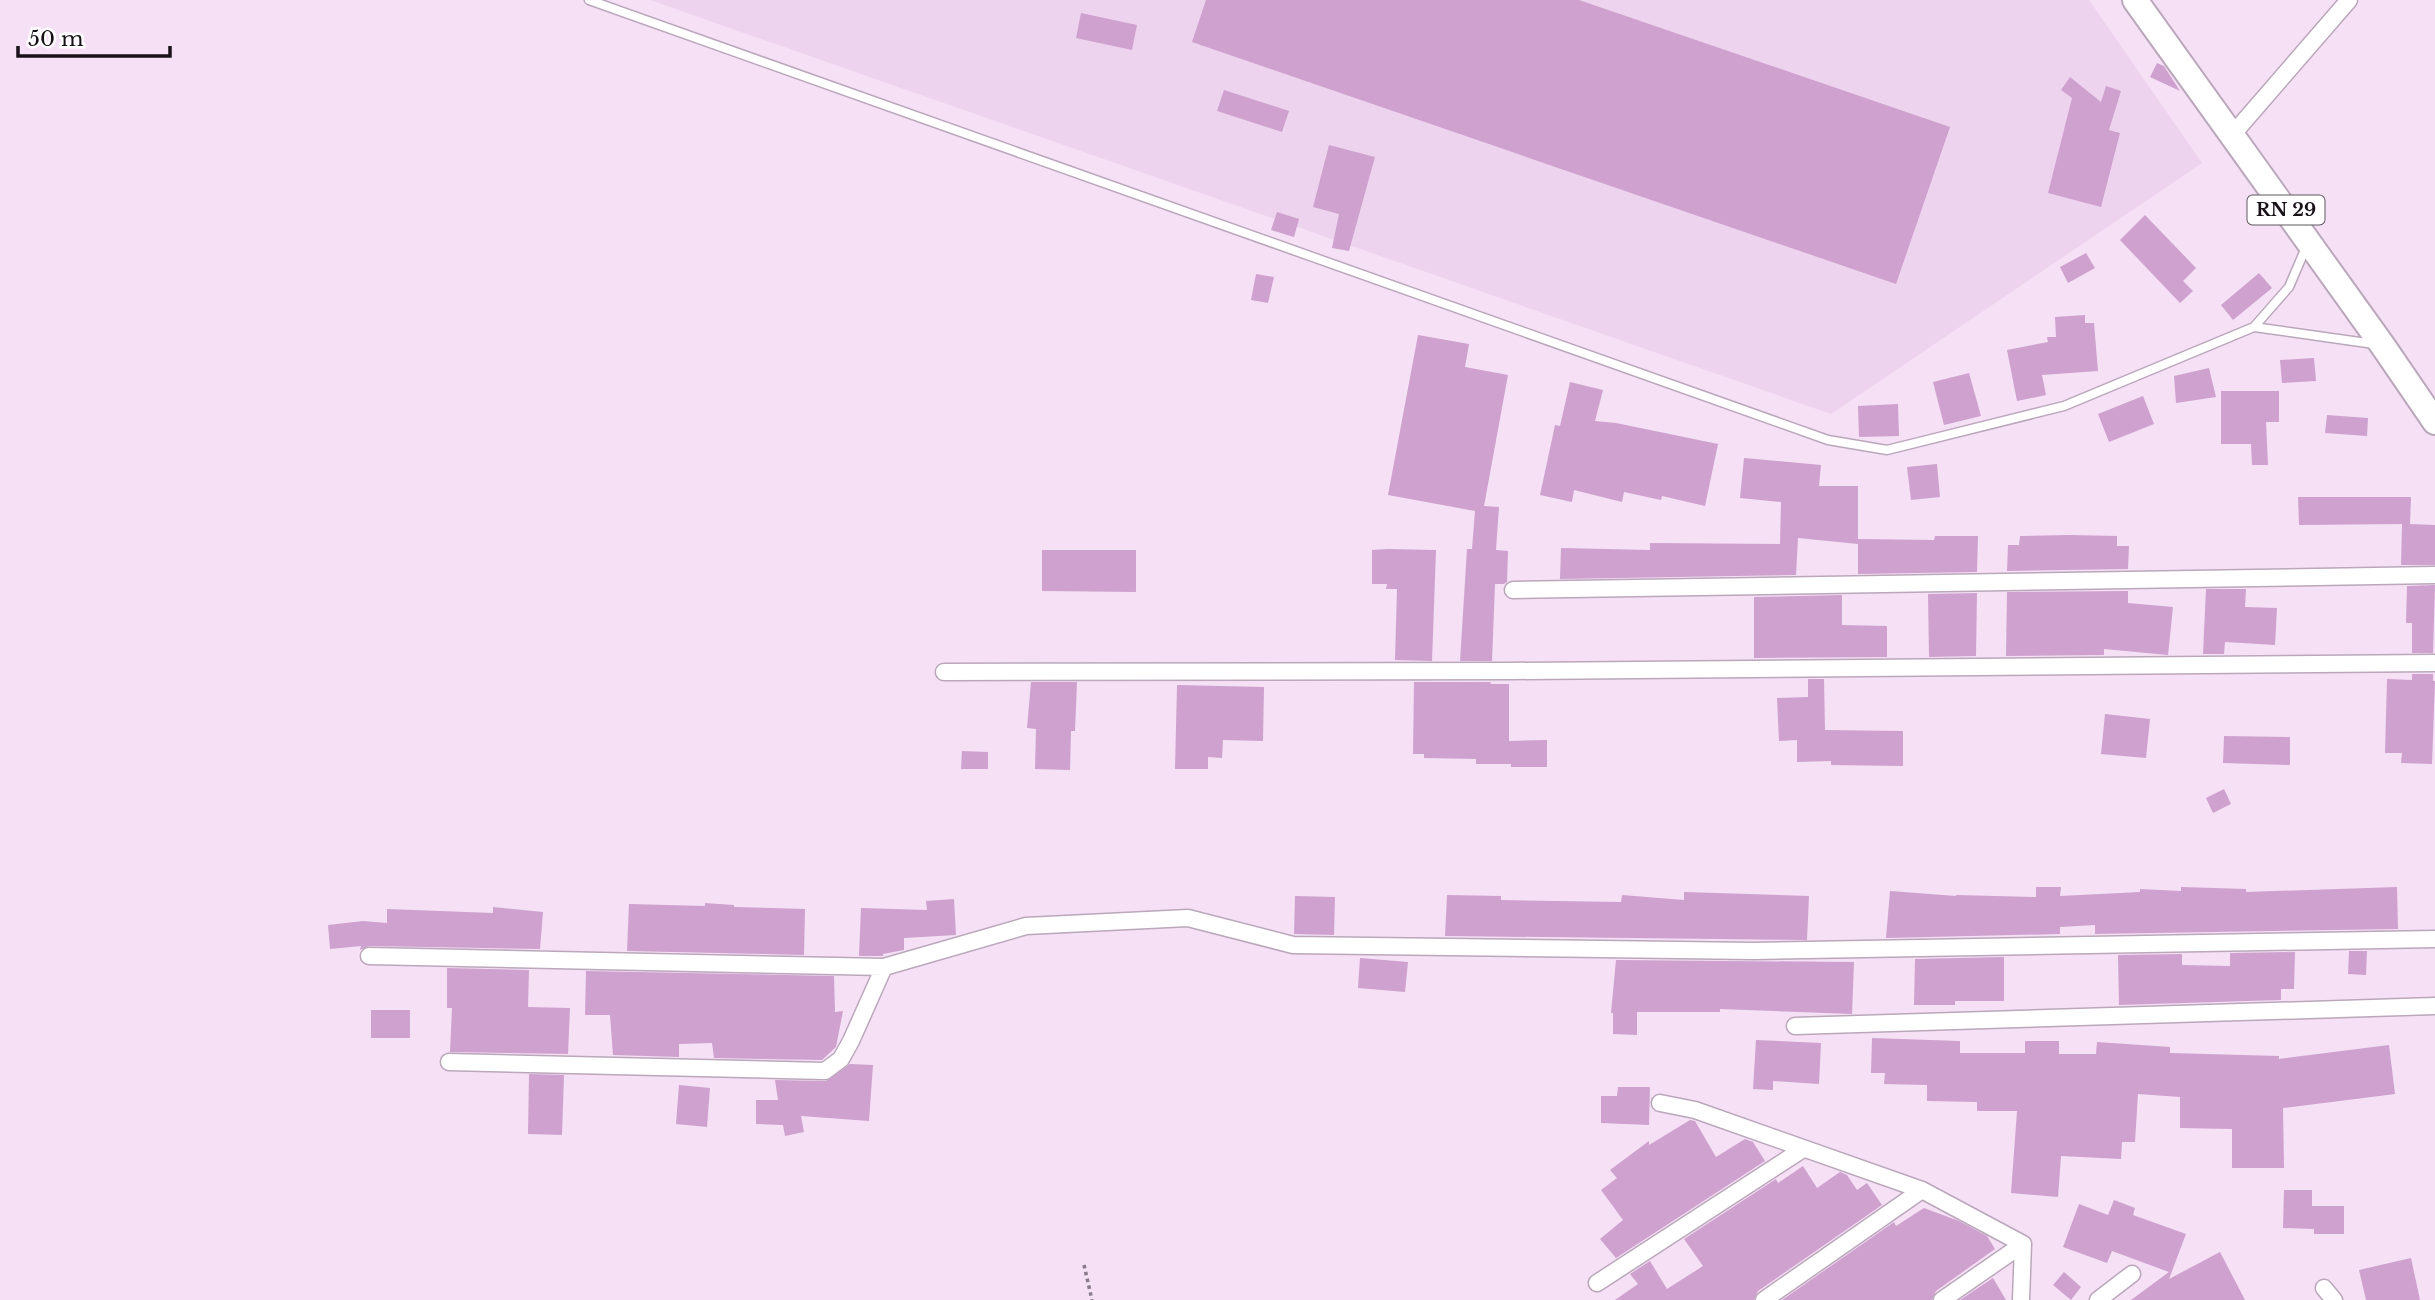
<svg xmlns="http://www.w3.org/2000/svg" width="2435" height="1300" font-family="'Libre Baskerville',serif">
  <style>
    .built { fill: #eed3ee }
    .building { fill: #cea1ce }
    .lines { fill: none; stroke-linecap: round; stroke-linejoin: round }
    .lane-casing { stroke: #bba7bb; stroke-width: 11 }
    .street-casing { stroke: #bba7bb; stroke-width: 19 }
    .primary-casing { stroke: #bba7bb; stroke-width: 28 }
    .path { stroke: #887a88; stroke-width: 3.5; stroke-dasharray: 3.5 3.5; stroke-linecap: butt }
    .lane { stroke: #fff; stroke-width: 8 }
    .street { stroke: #fff; stroke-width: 16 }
    .primary { stroke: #fff; stroke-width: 24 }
    .labels { text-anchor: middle; stroke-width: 7; stroke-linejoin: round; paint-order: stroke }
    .shield { fill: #fff; stroke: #5d585d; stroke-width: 2 }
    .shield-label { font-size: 18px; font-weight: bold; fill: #181118 }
  </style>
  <rect width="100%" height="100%" fill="#f5e0f5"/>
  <path class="built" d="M650 0H2089L2202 163 1831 414Z"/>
  <path class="building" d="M1206 0H1579L1950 127 1896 284 1192 42Z
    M1081 13 1137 25 1132 50 1076 38Z
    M2157 63 2164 66 2180 91 2150 77Z
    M2070 77 2101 102 2106 86 2121 91 2109 130 2120 133 2101 207 2048 193 2072 98 2061 90Z
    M1224 90 1289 111 1282 132 1217 111Z
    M1329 145 1375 157 1349 251 1332 248 1339 214 1313 207Z
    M1277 212 1299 219 1294 237 1271 230Z
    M2145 215 2196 268 2183 281 2193 291 2180 303 2120 240Z
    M2086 253 2095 268 2068 283 2060 267Z
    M2259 273 2272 288 2233 320 2221 305Z
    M1256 274 1274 277 1268 303 1251 300Z
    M2085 315V323H2094L2098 371 2042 375 2046 395 2017 401 2007 350 2048 342 2047 337H2056L2055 317Z
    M1418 335 1469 344 1465 367 1508 375 1484 506 1499 507 1496 550 1508 551 1507 582 1504 584H1495L1492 661H1460L1467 549H1472L1475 511 1388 495Z
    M2314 358 2316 381 2282 383 2280 360Z
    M2209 368 2216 397 2176 403 2174 376Z
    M1969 373 1981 416 1944 425 1933 382Z
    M1570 382 1603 390 1595 421 1616 423 1718 444 1705 506 1662 496 1661 500 1624 492 1622 502 1574 490 1572 502 1540 495 1555 425 1560 426Z
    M2221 391H2279V422H2266L2268 465H2252L2251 444H2221Z
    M2143 396 2154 424 2109 442 2098 414Z
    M1898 404 1899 436 1859 437 1858 406Z
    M2327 415 2368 418 2367 436 2325 433Z
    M1744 458 1821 465 1819 486H1858V544L1798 538 1796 575 1560 579 1561 548 1650 550V543L1780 544 1781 502 1740 498Z
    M1937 464 1940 497 1911 500 1907 467Z
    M2298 497H2411L2410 524 2435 525V565H2401L2402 524 2299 525Z
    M2069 535 2117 536V546H2129L2128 569 2007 571 2008 545H2019L2020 536Z
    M1935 536H1978L1977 572 1858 574V539L1934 540Z
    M1388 549 1436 550 1432 661 1395 660 1397 589H1386L1387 584H1372V550Z
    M1042 550H1136V592L1042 591Z
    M2435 585 2433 653H2412V623H2406L2407 586Z
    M2206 589H2246L2245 607 2277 608 2275 645 2225 642 2224 654H2203Z
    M2128 591V603L2173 607 2168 655 2104 649V655L2006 656 2007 592Z
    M1977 593 1976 656 1929 657 1928 594Z
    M1842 595V625L1887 626V657L1754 658V597Z
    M2412 674H2433V681H2435L2432 764 2401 763 2402 753H2385L2387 679 2412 680Z
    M1808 679H1824L1825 730 1903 731V766L1831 765V761L1797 762V740L1779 741 1777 698 1808 697Z
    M1031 682H1077L1075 731H1071L1070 770 1035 769 1036 729 1027 728Z
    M1414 682H1491L1490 684H1509V741L1547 740V767H1511V764H1476V759L1424 758V754H1413Z
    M1177 685 1264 687 1263 741 1223 740 1222 758 1208 757V769H1175Z
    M2105 714 2150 719 2146 758 2101 754Z
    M2224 736 2290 737V765L2223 763Z
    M962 751 988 752V769H961Z
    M2224 789 2231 804 2213 813 2206 798Z
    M2036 887H2061L2060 896 2140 892V889L2181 891V887L2246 889V892L2397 887 2398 929 2095 934V925L2060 927V934L1886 938 1890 891 1956 896V895L2036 897Z
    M1684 892 1809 896 1807 940 1445 936 1447 895 1501 896V900L1621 902 1622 895 1684 900Z
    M1295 896 1335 897 1334 935 1294 934Z
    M954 899 956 935 904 938V950L883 954V956H859L861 908 927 910 926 901Z
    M705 903 734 905V907L805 909 804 955 627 951 629 904 705 906Z
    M493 907 543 912 540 949 369 946 360 950 361 946 330 949 328 925 363 921 387 923V909L493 913Z
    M2349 951H2367L2366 975 2348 974Z
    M2295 952 2294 989H2281V1000L2119 1005 2118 955 2182 954V965L2230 966V953Z
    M2004 957V1001H1955V1005H1914L1915 959Z
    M1360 958 1408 962 1405 992 1358 988Z
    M1616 960 1854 962 1852 1014 1720 1009V1012H1637V1035L1613 1034V1013H1611Z
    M447 968 529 970 528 1007 570 1008 568 1054 450 1052 452 1008H447Z
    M586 971 834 976 835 1012 843 1011 836 1047 822 1060 714 1058 712 1043 679 1044V1057L613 1055 610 1015H585Z
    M371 1010H410V1038H371Z
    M1872 1038 1960 1041V1053H2025V1041H2059V1054H2096L2097 1042 2170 1047V1053L2279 1056V1059L2389 1045 2395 1094 2283 1108 2284 1168H2232V1129L2180 1128V1097L2138 1094 2135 1142H2122L2121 1159 2061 1156 2058 1197 2011 1193 2017 1111H1977V1102L1927 1101V1085L1884 1084 1885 1073H1871Z
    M1756 1040 1821 1043 1819 1084 1773 1081V1090L1753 1089Z
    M850 1064 873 1065 869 1121 801 1116 804 1132 785 1136 783 1125 756 1124V1100H778L775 1080 826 1081Z
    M529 1074 564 1075 562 1135 528 1134Z
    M679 1085 710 1088 707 1127 676 1124Z
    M1618 1087H1650L1649 1125 1601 1123V1096H1617Z
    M1690 1120 1695 1121 1716 1157 1745 1139 1753 1142 1765 1161 1616 1258 1600 1239 1623 1220 1601 1190 1617 1178 1610 1170 1649 1141V1145Z
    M1803 1166 1817 1188 1840 1172 1847 1175 1857 1190 1867 1183 1882 1205 1758 1291 1754 1300H1615L1638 1284 1630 1274 1650 1261 1667 1289 1703 1266 1684 1239 1776 1179 1778 1183Z
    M2284 1190H2312V1206H2344V1234H2314V1229L2283 1228Z
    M2114 1200 2135 1208 2133 1215 2186 1234 2169 1279 2220 1252 2245 1300H2131L2169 1272 2112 1251 2107 1263 2063 1247 2079 1204 2108 1215Z
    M1924 1208 1959 1221 1987 1236 1995 1249 1936 1291 1932 1300H1782L1894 1222 1896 1226Z
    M2411 1258 2420 1300H2366L2359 1270Z
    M2064 1272 2081 1287 2071 1300 2053 1285Z
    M1993 1278 2006 1300H1960Z"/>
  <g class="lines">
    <g class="lane-casing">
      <path id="lane" d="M589 0 1828 440 1887 450 2064 406 2254 327 2374 344
        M2254 327 2289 287 2307 245"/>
    </g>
    <g class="street-casing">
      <path id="street" d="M2233 134 2349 0
        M1513 590 2435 575
        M944 672 1511 671 2435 663
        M369 956 884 967 1026 926 1188 918 1293 945 1754 951 2435 939
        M1795 1026 2435 1006
        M449 1062 825 1071 841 1059 851 1041 884 967
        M1660 1103 1695 1110 1922 1190 2023 1244 2021 1300
        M1597 1283 1803 1149
        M2324 1288 2334 1300
        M1764 1300 1922 1190
        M1942 1300 2023 1244
        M2098 1300 2132 1274"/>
    </g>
    <g class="primary-casing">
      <path id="primary" d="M2135 0 2383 346 2435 422"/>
    </g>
    <path class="path" d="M1084 1265 1092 1300"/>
    <use href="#lane" class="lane"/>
    <use href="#street" class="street"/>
    <use href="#primary" class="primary"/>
  </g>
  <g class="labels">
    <rect class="shield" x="2247.5" y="195.5" width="77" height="29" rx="5"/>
    <g class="shield-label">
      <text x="2286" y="216">RN 29</text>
    </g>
  </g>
  <path d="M18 46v10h152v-10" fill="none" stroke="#181118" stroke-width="3.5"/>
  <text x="28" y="46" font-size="21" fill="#181118" stroke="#ffffff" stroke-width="5" paint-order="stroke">50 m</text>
</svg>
